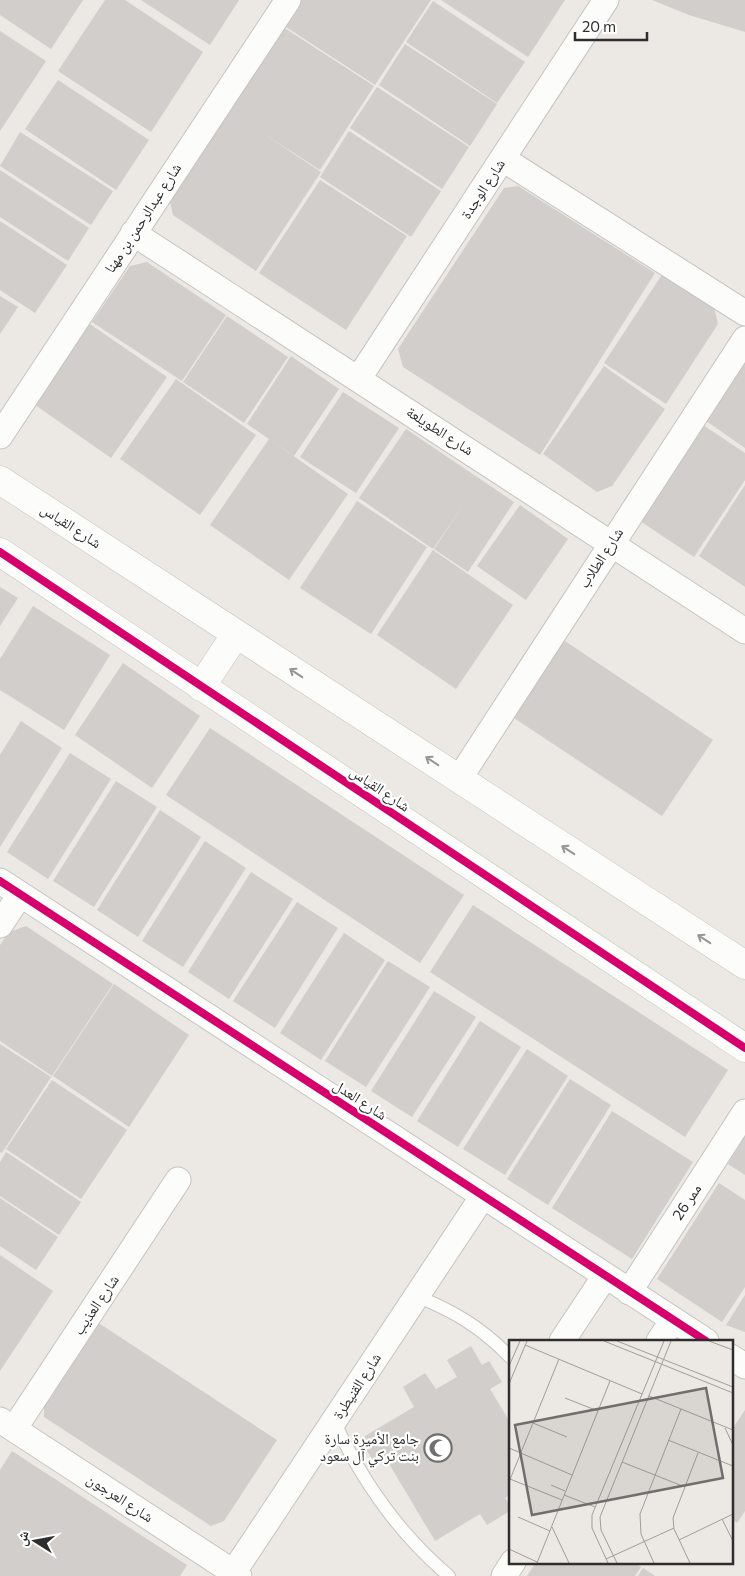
<svg xmlns="http://www.w3.org/2000/svg" width="745" height="1576" font-family="Commissioner,'Noto Naskh Arabic',sans-serif">
  <style>
    .building { fill: #d1cecb }
    .lines { fill: none; stroke-linecap: round; stroke-linejoin: round }
    .service-casing { stroke: #c5c4c5; stroke-width: 14 }
    .minor-casing { stroke: #c5c4c5; stroke-width: 27 }
    .tertiary-casing { stroke: #c5c4c5; stroke-width: 29 }
    .service { stroke: #fcfcfb; stroke-width: 12 }
    .minor { stroke: #fcfcfb; stroke-width: 25 }
    .tertiary { stroke: #fcfcfb; stroke-width: 28 }
    .cycleway-casing { stroke: #fff; stroke-width: 11 }
    .cycleway { stroke: #d6006c; stroke-width: 8 }
    .oneway { stroke: #959594 }
    .labels { text-anchor: middle; stroke-width: 4.5; stroke-linejoin: round; paint-order: stroke }
    .street-label { font-size: 15px; fill: #2e2e2e; stroke: #fff }
    .poi-label { font-size: 15px; fill: #2e2e2e; stroke: #fff; text-anchor: end }
    .inset-road { fill: none; stroke: #a09e9b; stroke-width: 1 }
    .view { fill: #706f6e; fill-opacity: 0.15; stroke: #706f6e; stroke-width: 2.5 }
    .inset-edge { fill: none; stroke: #2e2e2e; stroke-width: 2.5 }
  </style>
  <rect width="100%" height="100%" fill="#ece8e4"/>
  <path class="building" d="M0 0H83L51 49 0 15Z
    M105 0H125L203 52 151 132 58 71Z
    M141 0H239L210 45Z
    M300 0H431L375 85 283 25Z
    M441 0H565L528 57Z
    M652 0H745V32L689 15Z
    M433 1 525 62 497 103 406 42Z
    M283 27 374 86 320 170 258 130 321 172 256 271 173 215 170 201Z
    M0 31 46 61 0 131Z
    M405 44 497 104 470 146 379 85Z
    M58 80 149 140 116 190 25 129Z
    M377 87 469 147 442 189 350 128Z
    M349 131 441 191 411 237 320 177Z
    M20 132 113 191 91 225 0 166Z
    M0 170 89 228 68 261 0 217Z
    M320 180 407 236 346 330 259 273Z
    M518 186 655 273 540 455 403 367 398 349 504 188Z
    M0 221 67 265 35 313 0 290Z
    M147 262 226 315 182 381 92 322 130 266Z
    M663 273 714 307 718 324 666 404 604 363Z
    M0 296 18 307 0 334Z
    M227 316 288 357 244 423 183 382Z
    M87 322 167 377 111 458 31 402Z
    M745 348V448L699 416Z
    M291 356 339 389 294 456 247 424Z
    M604 366 665 409 612 486 597 492 543 454Z
    M176 379 256 435 200 515 120 459Z
    M343 392 399 428 356 493 300 457Z
    M697 421 745 453V480L694 557 634 517Z
    M406 429 514 502 468 572 434 549 464 504 433 549 398 525 413 503 398 525 359 498Z
    M269 439 348 494 289 580 210 525Z
    M745 485V587L699 556Z
    M357 501 427 547 371 634 300 588Z
    M520 505 568 539 526 600 477 566Z
    M433 550 513 605 456 689 377 635Z
    M0 587 18 598 0 626Z
    M33 606 110 655 64 730 0 690V659Z
    M556 635 713 740 662 816 505 712Z
    M123 663 200 716 152 788 75 735Z
    M21 721 62 748 0 847V755Z
    M210 728 464 895 420 963 166 795Z
    M70 753 111 779 48 879 7 852Z
    M116 781 157 807 94 907 53 881Z
    M160 810 201 837 138 937 97 910Z
    M205 841 246 868 183 967 142 941Z
    M251 872 293 899 229 999 188 972Z
    M297 902 338 928 275 1028 233 1001Z
    M473 905 728 1070 685 1137 430 972Z
    M26 926 113 984 52 1076 0 1041V945L9 932Z
    M344 933 385 960 321 1060 280 1033Z
    M388 961 430 987 366 1087 325 1061Z
    M114 984 189 1035 129 1127 53 1076Z
    M434 991 476 1017 412 1117 371 1091Z
    M480 1021 521 1047 458 1147 417 1121Z
    M0 1044 51 1077 2 1153 0 1152Z
    M527 1049 568 1076 505 1175 463 1149Z
    M570 1079 611 1105 548 1205 507 1179Z
    M52 1080 127 1130 81 1199 6 1149Z
    M612 1111 693 1162 632 1259 552 1208Z
    M745 1136V1175L728 1164Z
    M6 1152 81 1202 59 1235 0 1196V1162Z
    M719 1183 745 1200V1287L722 1322 657 1279Z
    M0 1198 58 1237 36 1270 0 1246Z
    M0 1255 53 1291 0 1371Z
    M745 1295V1332L726 1325Z
    M97 1322 277 1440 224 1521 211 1526 44 1417V1403Z
    M471 1346 482 1365 489 1361 502 1382 490 1389 510 1422V1495L505 1498 510 1506V1511L487 1525 480 1514 435 1541 385 1457 375 1464 360 1439 414 1407 403 1387 425 1373 436 1389 457 1377 447 1360Z
    M745 1410V1511L737 1523 731 1519V1431Z
    M12 1451 187 1565 180 1576H0V1470Z
    M536 1562H634L641 1567 635 1576H527Z
    M643 1568 655 1576H638Z"/>
  <g class="lines">
    <g class="service-casing">
      <path id="service" d="M416 1296C454 1311 482 1328 510 1357
        M334 1421C362 1481 398 1533 449 1576"/>
    </g>
    <g class="minor-casing">
      <path id="minor" d="M503 159 745 313
        M133 233 745 631
        M359 378 606 0
        M0 436 288 0
        M459 779 745 339
        M0 881 706 1341
        M0 925 20 895
        M629 1292 745 1112
        M562 1341 605 1276
        M659 1341 673 1320
        M731 1357 745 1366
        M0 1420 239 1576
        M14 1429 178 1180
        M231 1576 483 1196
        M504 1576 513 1562"/>
    </g>
    <g class="tertiary-casing">
      <path id="tertiary" d="M0 480 745 965
        M0 552 745 1048
        M201 687 236 634"/>
    </g>
    <use href="#service" class="service"/>
    <use href="#minor" class="minor"/>
    <use href="#tertiary" class="tertiary"/>
    <g class="cycleway-casing">
      <path id="cycleway" d="M0 552 745 1048
        M0 881 706 1341"/>
    </g>
    <use href="#cycleway" class="cycleway"/>
  </g>
  <defs><path id="oneway-shaft" d="M-6 0H5M1.5-3L5.5 0L1.5 3" fill="none" stroke-width="1.6" stroke-linecap="round" stroke-linejoin="round" transform="scale(1.25)"/></defs>
  <g class="oneway">
    <use href="#oneway-shaft" transform="translate(296 673) rotate(-147)"/>
    <use href="#oneway-shaft" transform="translate(432 761) rotate(-147)"/>
    <use href="#oneway-shaft" transform="translate(568 850) rotate(-147)"/>
    <use href="#oneway-shaft" transform="translate(704 939) rotate(-147)"/>
  </g>
  <defs>
    <g id="mosque-ring" transform="scale(1.4375)"><circle r="9.5" fill="#fff" stroke="#706f6e" stroke-width="1.5"/><path d="M3.5-4.9A6 6 0 1 0 3.5 4.9A5 5 0 1 1 3.5-4.9Z" fill="#706f6e"/></g>
  </defs>
  <g fill-rule="evenodd">
    <use href="#mosque-ring" x="438" y="1448"/>
  </g>
  <g class="labels">
    <g class="street-label">
      <text transform="translate(483 189) rotate(-57)" y="5">شارع الوجدة</text>
      <text transform="translate(143 218) rotate(-57)" y="5">شارع عبدالرحمن بن مهنا</text>
      <text transform="translate(440 431) rotate(33)" y="5">شارع الطويلعة</text>
      <text transform="translate(71 526) rotate(33)" y="5">شارع القياس</text>
      <text transform="translate(601 558) rotate(-57)" y="5">شارع الطلاب</text>
      <text transform="translate(380 789) rotate(34)" y="5">شارع القياس</text>
      <text transform="translate(360 1100) rotate(33)" y="5">شارع العدل</text>
      <text transform="translate(687 1202) rotate(-57)" y="5">ممر 26</text>
      <text transform="translate(96 1305) rotate(-56)" y="5">شارع العذيب</text>
      <text transform="translate(357 1386) rotate(-57)" y="5">شارع القنيطرة</text>
      <text transform="translate(120 1498) rotate(33)" y="5">شارع العرجون</text>
    </g>
    <g class="poi-label">
      <text x="419" y="1444">جامع الأميرة سارة<tspan x="419" dy="17">بنت تركي آل سعود</tspan></text>
    </g>
  </g>
  <g transform="translate(509 1340)">
    <rect width="224" height="224" fill="#ece8e4"/>
    <path class="inset-road" d="M95 1 224 53M108 1 224 47M200 1 224 10M16 5 133 54M0 26 11 1M0 44 18 1M140 56 224 90M56 58 89 71M24 83 58 97M216 88 224 105M159 100 224 126M0 108 63 135M113 122 176 147M1 139 53 160M0 142 50 19M42 145 56 151M55 155 86 167M9 177 41 191M213 179 224 201M43 187 60 223M170 200 224 174M0 209 28 222M97 219 165 188M28 223 101 41M99 223 83 188V175L155 1M108 223 92 190 91 177 162 1M145 223 132 194 131 174 172 69M181 223 165 189 164 178 189 113"/>
    <path class="view" d="M197 48 214 138 23 175 6 85Z"/>
    <rect width="224" height="224" class="inset-edge"/>
  </g>
  <g transform="translate(35 1541) rotate(281)" stroke="#ffffff" stroke-width="4" paint-order="stroke">
  <path d="M0-4L9 19L0 12L-9 19Z" fill="#2e2e2e"/>
  <text y="-8" font-size="14" font-weight="bold" text-anchor="middle" fill="#2e2e2e">ش</text>
  </g>
  <path d="M575 32v8h72v-8" fill="none" stroke="#2e2e2e" stroke-width="2.5"/>
  <text x="582" y="32" font-size="15" fill="#2e2e2e" stroke="#ffffff" stroke-width="4" paint-order="stroke">20 m</text>
</svg>
